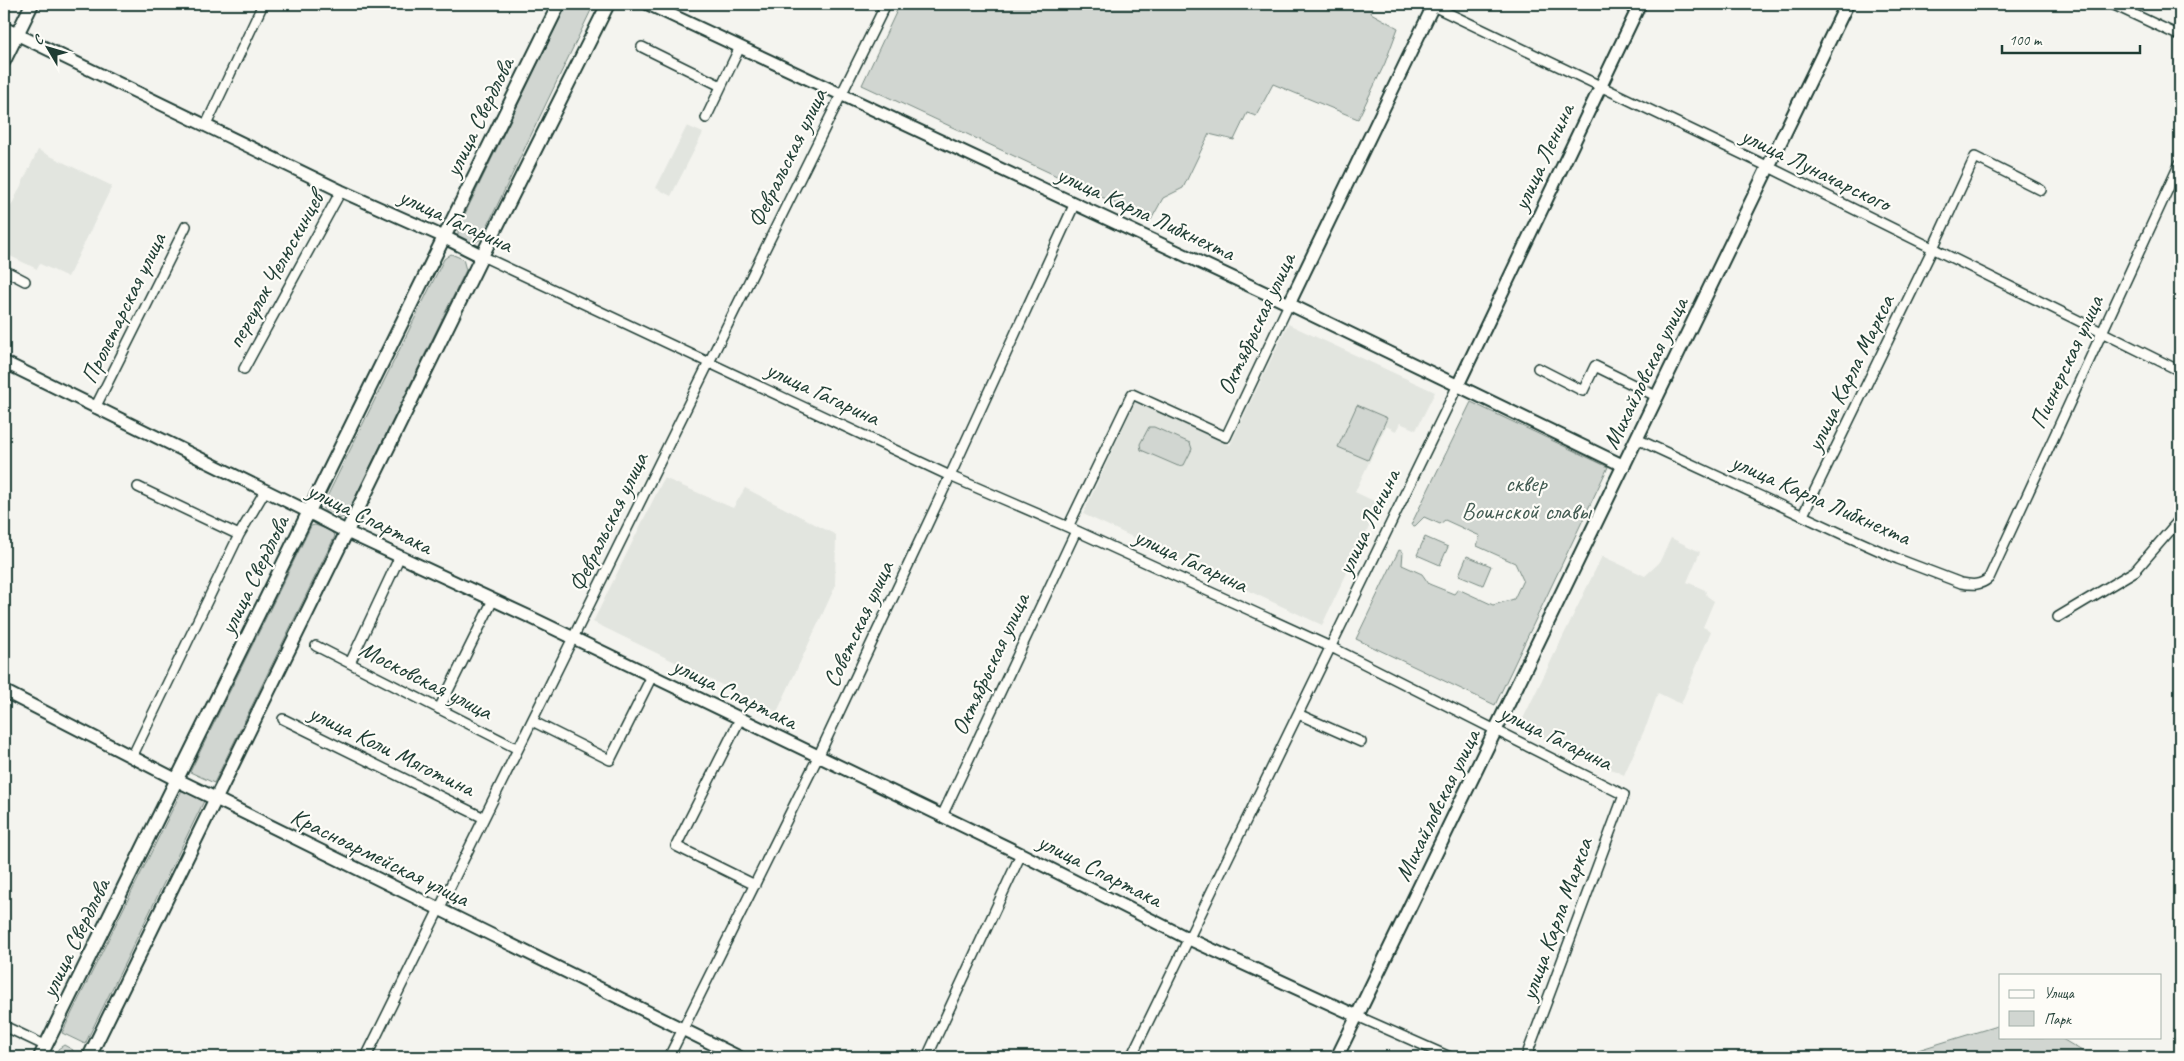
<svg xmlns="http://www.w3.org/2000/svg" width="2184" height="1061" font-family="Caveat,sans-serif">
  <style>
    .built { fill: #e2e5df }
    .green { fill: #d1d6d1; stroke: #788a82 }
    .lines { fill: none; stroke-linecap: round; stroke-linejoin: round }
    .minor-casing { stroke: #1f3d34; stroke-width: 12 }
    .tertiary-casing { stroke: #1f3d34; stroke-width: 15 }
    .secondary-casing { stroke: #1f3d34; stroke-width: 16 }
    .minor { stroke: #fdfcf7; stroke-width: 9 }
    .tertiary { stroke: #fdfcf7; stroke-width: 11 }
    .secondary { stroke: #fdfcf7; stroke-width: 12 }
    .labels { text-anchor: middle; stroke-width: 4.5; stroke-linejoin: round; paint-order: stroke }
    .street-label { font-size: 24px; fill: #1f3d34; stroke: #fdfcf7 }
    .park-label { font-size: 24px; fill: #435c53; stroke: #fdfcf7 }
  </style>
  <rect width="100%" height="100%" fill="#f4f4ef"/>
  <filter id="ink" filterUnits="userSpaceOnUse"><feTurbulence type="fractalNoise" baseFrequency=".02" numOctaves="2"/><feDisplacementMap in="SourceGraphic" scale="10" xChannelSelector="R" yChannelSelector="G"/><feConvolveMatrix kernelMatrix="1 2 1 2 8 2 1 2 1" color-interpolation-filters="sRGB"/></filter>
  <g filter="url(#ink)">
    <path class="built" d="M687 126 703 133 671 196 656 188Z
      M38 150 112 186 68 277 40 264 37 269 4 253V221Z
      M1288 324 1435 392 1416 430 1400 423 1396 431 1386 426 1355 492 1380 504 1322 625 1083 514 1135 402 1230 445Z
      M664 478 733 508 745 488 836 535 835 587 777 712 593 622Z
      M1671 538 1700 552 1687 582 1705 590 1707 596 1714 601 1703 627 1711 631 1681 704 1658 693 1647 724 1624 775 1519 727 1602 556 1645 576 1659 563Z"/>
    <path class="green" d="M567 4H594L481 239 472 245 458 238V228Z
      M900 4H1373L1371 13 1398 28 1385 63 1358 119 1273 84 1256 116 1247 113 1234 140 1209 134 1183 188 1163 198 1151 220 862 85Z
      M451 254 463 259 466 270 346 516 339 519C331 516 325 514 322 507L444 259Z
      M1471 402 1608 467 1495 705 1356 639 1399 550 1403 552 1402 565 1422 574 1429 584 1454 594 1458 589 1493 605 1514 599 1523 580 1515 563 1477 546 1480 536 1445 520 1440 524 1424 517 1415 526 1411 525Z
      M1357 405 1387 418 1368 460 1338 447Z
      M1149 427H1154L1190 443 1192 449 1184 465 1178 466 1141 450 1140 444Z
      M315 525 329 530 335 536 214 783 190 772 311 526Z
      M1425 537 1448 547 1440 565 1417 555Z
      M1467 556 1491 566 1483 585 1459 575Z
      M182 790 204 801 85 1044 62 1033Z
      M2000 1025V1037H2059L2092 1057H1915L1918 1050Z
      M64 1045 73 1050 74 1057H56L58 1049Z"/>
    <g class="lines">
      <g class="minor-casing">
        <path id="minor" d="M2112 4 2180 36
          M1433 6 1769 167 2180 371
          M642 47 721 86
          M706 118 740 47
          M206 125 263 4
          M482 256 950 476 1068 527 1337 650 1624 795 1526 1057
          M4 270 25 281
          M1538 368 1583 391 1595 366 1658 397
          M244 369 341 191
          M95 408 186 226
          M1637 439 1842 534 1898 559 1961 583C1972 585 1980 586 1989 578L2180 163
          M138 487 239 535
          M1803 515 1933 248 1975 157 2041 190
          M1068 527 1132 394 1226 437 1289 304
          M2058 617 2135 571 2180 519
          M316 646 518 749
          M350 663 400 556
          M439 709 493 600
          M1298 714 1361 742
          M283 719 484 818
          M740 719 676 846 755 885
          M532 721 610 760 652 676
          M132 757 239 535 265 491
          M942 816 1076 531
          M1357 1016 1450 1057
          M4 1026 46 1046
          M366 1057 886 4
          M669 1057 818 757 950 476 1075 203
          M927 1057 1021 854
          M1131 1057 1458 385"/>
      </g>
      <g class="tertiary-casing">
        <path id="tertiary" d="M648 4 1289 304 1624 466
          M4 28 341 191 444 237
          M1289 304 1434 4
          M4 362 309 512
          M1458 385 1640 4
          M347 532 530 617 1021 854 1189 939 1357 1016 1337 1057
          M4 691 177 780
          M216 799 739 1057"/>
      </g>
      <g class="secondary-casing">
        <path id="secondary" d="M4 61 32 4
          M444 237 482 256
          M309 512 347 532
          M177 780 216 799
          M1357 1016 1847 4
          M40 1057 559 4
          M89 1057 482 256 608 4"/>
      </g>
      <use href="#minor" class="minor"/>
      <use href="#tertiary" class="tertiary"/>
      <use href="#secondary" class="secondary"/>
    </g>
  </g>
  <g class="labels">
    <g class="street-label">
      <text transform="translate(479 117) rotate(-64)" y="8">улица Свердлова</text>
      <text transform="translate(1543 157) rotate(-65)" y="8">улица Ленина</text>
      <text transform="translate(787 158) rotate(-64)" y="8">Февральская улица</text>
      <text transform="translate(1816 169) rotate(26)" y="8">улица Луначарского</text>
      <text transform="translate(1146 213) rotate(25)" y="8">улица Карла Либкнехта</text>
      <text transform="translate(456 220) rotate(25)" y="8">улица Гагарина</text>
      <text transform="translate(275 270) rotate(-61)" y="8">переулок Челюскинцев</text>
      <text transform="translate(123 308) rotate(-64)" y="8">Пролетарская улица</text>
      <text transform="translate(1256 324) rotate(-65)" y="8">Октябрьская улица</text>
      <text transform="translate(2066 362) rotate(-65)" y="8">Пионерская улица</text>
      <text transform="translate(1645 373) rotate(-64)" y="8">Михайловская улица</text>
      <text transform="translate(1850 373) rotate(-64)" y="8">улица Карла Маркса</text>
      <text transform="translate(823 393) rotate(25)" y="8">улица Гагарина</text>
      <text transform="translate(1821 499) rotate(24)" y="8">улица Карла Либкнехта</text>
      <text transform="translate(370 518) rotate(26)" y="8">улица Спартака</text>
      <text transform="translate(608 522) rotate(-64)" y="8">Февральская улица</text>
      <text transform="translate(1368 522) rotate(-64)" y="8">улица Ленина</text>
      <text transform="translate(1191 560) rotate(25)" y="8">улица Гагарина</text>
      <text transform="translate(254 575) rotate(-64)" y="8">улица Свердлова</text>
      <text transform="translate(858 624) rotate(-65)" y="8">Советская улица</text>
      <text transform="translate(990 664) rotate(-65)" y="8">Октябрьская улица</text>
      <text transform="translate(426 680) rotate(27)" y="8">Московская улица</text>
      <text transform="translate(735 693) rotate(26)" y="8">улица Спартака</text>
      <text transform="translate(1556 737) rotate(26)" y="8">улица Гагарина</text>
      <text transform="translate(392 750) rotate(26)" y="8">улица Коли Мяготина</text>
      <text transform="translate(1437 805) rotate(-64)" y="8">Михайловская улица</text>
      <text transform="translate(380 857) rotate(26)" y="8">Красноармейская улица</text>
      <text transform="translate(1100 870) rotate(27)" y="8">улица Спартака</text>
      <text transform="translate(1556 919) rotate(-70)" y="8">улица Карла Маркса</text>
      <text transform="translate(75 938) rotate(-64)" y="8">улица Свердлова</text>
    </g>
    <g class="park-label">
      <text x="1526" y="491">сквер<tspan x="1526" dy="28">Воинской славы</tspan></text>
    </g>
  </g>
  <rect width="2184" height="1061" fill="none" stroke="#fdfcf7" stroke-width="20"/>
  <rect x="10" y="10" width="2164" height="1041" fill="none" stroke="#1f3d34" stroke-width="2" filter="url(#ink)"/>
  <rect x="1999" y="974" width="162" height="65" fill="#fdfcf7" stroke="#a4b0a9"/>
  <rect x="2009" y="990" width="25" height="8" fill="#fdfcf7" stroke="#a4b0a9"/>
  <text x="2044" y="998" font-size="15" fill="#1f3d34">Улица</text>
  <rect x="2009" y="1011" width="25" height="15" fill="#d1d6d1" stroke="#a4b0a9"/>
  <text x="2044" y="1024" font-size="15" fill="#1f3d34">Парк</text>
  <g transform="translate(48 48) rotate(308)" stroke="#fdfcf7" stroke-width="4" paint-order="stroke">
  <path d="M0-4L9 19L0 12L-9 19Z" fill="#1f3d34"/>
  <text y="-8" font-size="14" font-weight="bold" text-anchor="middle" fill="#1f3d34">С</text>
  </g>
  <path d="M2002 45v8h138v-8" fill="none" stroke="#1f3d34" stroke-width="2.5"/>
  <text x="2009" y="45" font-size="15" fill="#1f3d34" stroke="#fdfcf7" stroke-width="4" paint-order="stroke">100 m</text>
</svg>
